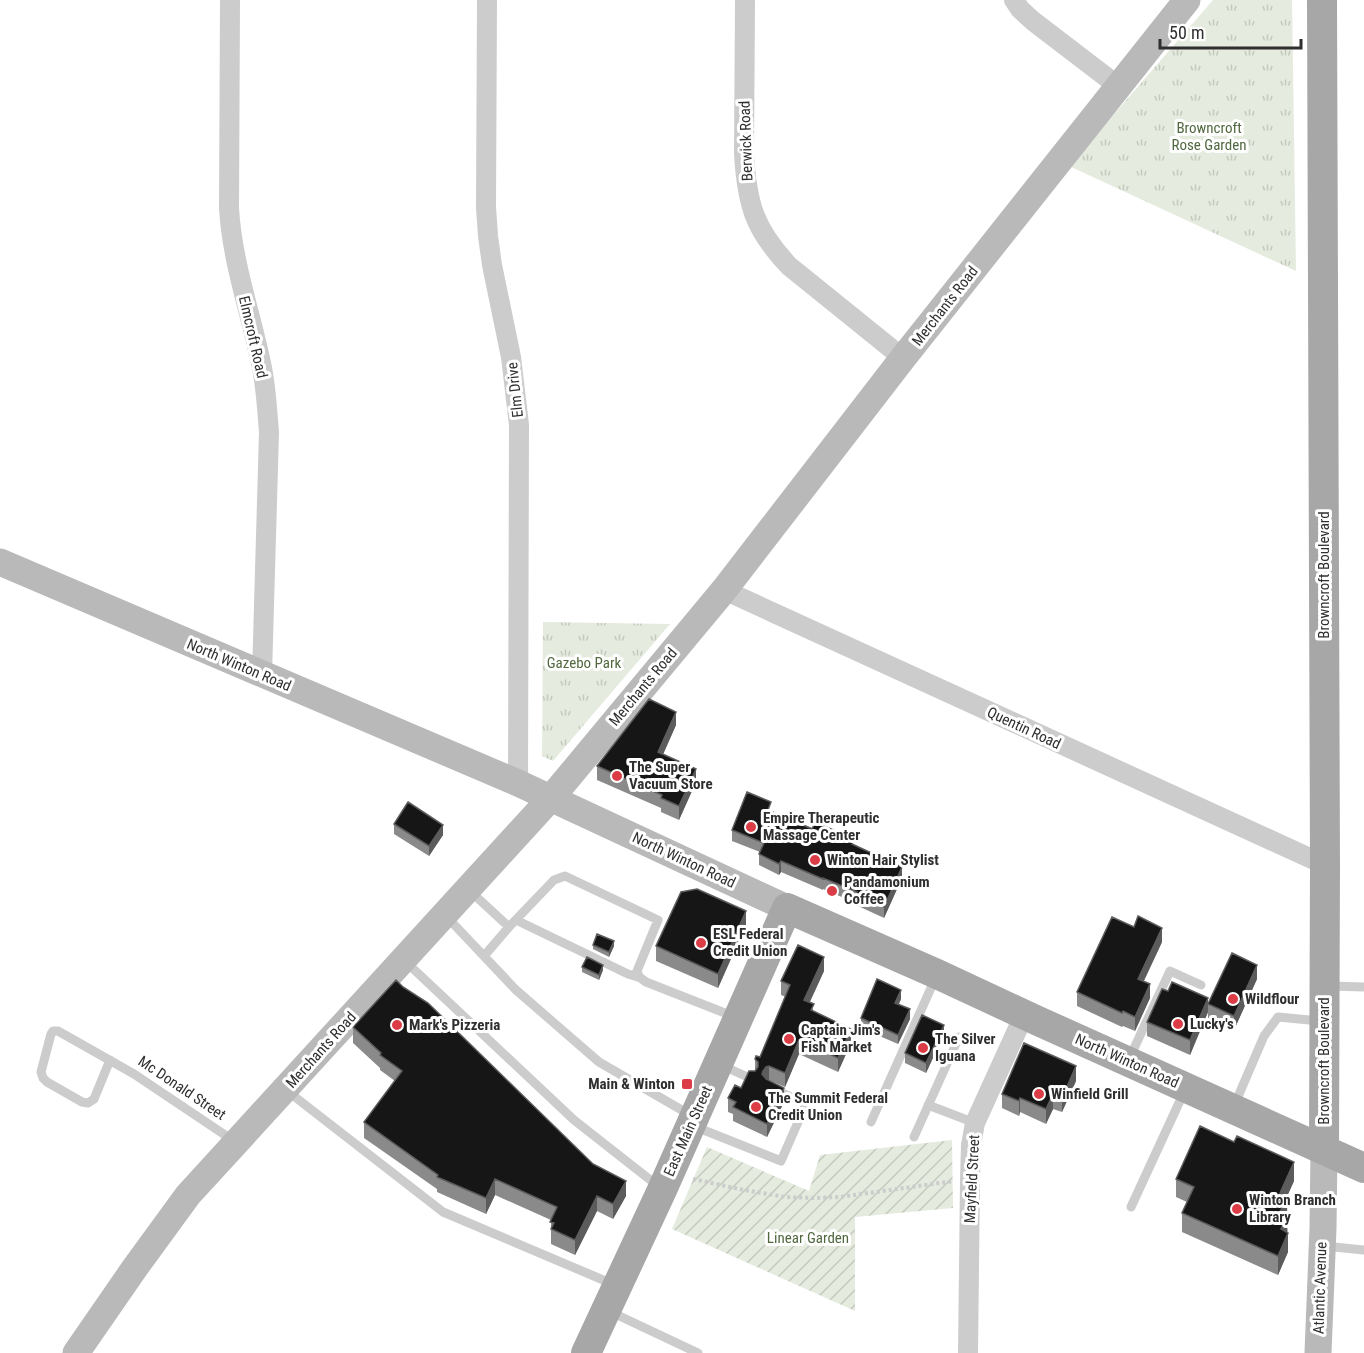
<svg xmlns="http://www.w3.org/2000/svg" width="1364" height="1353" font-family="'Roboto Condensed',sans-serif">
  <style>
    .grass { fill: url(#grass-tufts) }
    .garden { fill: url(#garden-furrows) }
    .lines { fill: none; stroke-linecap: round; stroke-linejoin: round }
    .path { stroke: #ccc; stroke-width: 4; stroke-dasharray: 3 3; stroke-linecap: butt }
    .lane { stroke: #ccc; stroke-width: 9 }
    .street { stroke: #ccc; stroke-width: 20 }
    .secondary { stroke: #b9b9b9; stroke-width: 27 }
    .primary { stroke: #a7a7a7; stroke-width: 30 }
    .wall { fill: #8a8a8a }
    .shaded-wall { fill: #5c5c5c }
    .building { fill: #161616; stroke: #5c5c5c; stroke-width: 1.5 }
    .poi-dot { fill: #db3c45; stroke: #fff; stroke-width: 2 }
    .labels { text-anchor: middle; stroke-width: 6; stroke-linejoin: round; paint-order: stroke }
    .park-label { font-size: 15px; fill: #51683f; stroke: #fff }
    .street-label { font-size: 15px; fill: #2f2f2f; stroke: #fff }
    .poi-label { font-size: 15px; font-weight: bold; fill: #2f2f2f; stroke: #fff; text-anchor: start }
  </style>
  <defs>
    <pattern id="grass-tufts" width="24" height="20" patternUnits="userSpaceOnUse" patternTransform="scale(1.5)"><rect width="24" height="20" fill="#e5ebde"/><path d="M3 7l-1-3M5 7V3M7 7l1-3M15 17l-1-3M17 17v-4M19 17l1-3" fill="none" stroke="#c5cabf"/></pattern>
    <pattern id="garden-furrows" width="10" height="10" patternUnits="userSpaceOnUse" patternTransform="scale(1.5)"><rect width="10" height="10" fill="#e5ebde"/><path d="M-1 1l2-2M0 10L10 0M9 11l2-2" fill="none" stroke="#c5cabf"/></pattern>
  </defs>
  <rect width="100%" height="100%" fill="#fff"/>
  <path class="grass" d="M1213 0H1292L1296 271 1069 166Z
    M543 622 670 624 553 761 542 756Z"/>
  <path class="garden" d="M952 1140 953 1208 855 1217V1311L672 1229 707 1147 809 1191 820 1155Z"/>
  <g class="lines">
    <path class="path" d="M693 1179 744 1190 785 1197 815 1198 840 1197 954 1181"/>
    <path class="lane" d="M469 890 509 927 484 956
      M446 916 516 990 599 1062 692 1116
      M516 920 628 974 641 978
      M509 927 554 880 565 876 658 920 637 971 639 977 646 982 735 1017
      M406 962 574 1120 658 1186
      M1329 986 1364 987
      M1130 1057 1170 971 1201 985
      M110 1060 94 1099 88 1103 82 1102 47 1082 43 1078 41 1072 51 1034 53 1031H58L134 1074 234 1141
      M721 1065 752 1079
      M286 1090 443 1212 615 1285
      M928 1105 975 1123
      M1234 1106 1264 1036 1278 1017 1320 1021
      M871 1122 935 979
      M696 1127 781 1161 806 1104 774 1089
      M914 1137 959 1037
      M1131 1207 1184 1092
      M1324 1246 1364 1250
      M611 1312 698 1353"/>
    <path class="street" d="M230 0 229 208C232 261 250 311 261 363 266 385 267 409 269 432L262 675
      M487 0 486 207 488 236 492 265 511 357 519 425 518 783
      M745 0 744 154C747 204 754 229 789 266L903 358
      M1014 0 1020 9 1033 21 1118 86
      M724 590 1325 865
      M968 1353 970 1180 971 1145 975 1123 1024 1015"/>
    <path class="secondary" d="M0 562 518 783 787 908
      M76 1353 134 1269 188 1195 551 798 724 590 903 358 1187 0
      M1318 1353 1323 1228 1324 1150"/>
    <path class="primary" d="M1322 0 1325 865 1324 1150
      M586 1353 662 1190 787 908 937 974 1038 1021 1364 1168"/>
  </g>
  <path class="wall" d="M676 725 663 754 696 782 679 820 661 812V808L597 780V766Z
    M771 811 854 845 902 878 884 918 856 905V903L823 889V890L781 872 779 875 759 865V854L760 852 732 841V830Z
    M394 824 443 835 429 856 394 834Z
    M746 925 718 988 656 961V946Z
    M1162 942 1144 981 1150 998 1135 1031 1123 1026 1122 1027 1077 1006V992Z
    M593 945 614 946 609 957 593 949Z
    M582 967 603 970 599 980 582 972Z
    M824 971 810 1002 814 1012 851 1043 838 1072 799 1054 785 1087 769 1080 784 1102 767 1137 733 1121V1114L728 1112V1098L741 1088 755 1071V1059L760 1057 786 997 781 995V981Z
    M1257 979 1234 1030 1208 1018V1004Z
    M1168 991 1208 1012 1190 1055 1147 1036V1022Z
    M901 999 899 1004 910 1019 898 1044 861 1028V1018Z
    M353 1027 626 1196 613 1219 597 1211 575 1255 551 1244V1220L495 1195 486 1214 437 1192V1189L364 1138V1122L395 1081 380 1070V1068L353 1043Z
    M944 1034 926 1073 905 1063V1053Z
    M1076 1081 1062 1112 1053 1109 1046 1124 1020 1112 1019 1116 1002 1108V1094Z
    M1176 1179 1294 1181 1287 1196 1288 1252 1278 1275 1182 1232V1213L1187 1202 1176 1197Z"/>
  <path class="shaded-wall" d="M676 712V725L658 766V752Z
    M696 769V782L679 820V806Z
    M443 825V835L429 856V846Z
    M781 861V872L779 875V864Z
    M902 867V878L884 918V907Z
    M746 911V925L718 988V974Z
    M1162 928V942L1138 993V979Z
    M614 941V946L609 957V952Z
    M824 957V971L804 1014V1000Z
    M603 965V970L599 980V975Z
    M1257 965V979L1234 1030V1016Z
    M1150 984V998L1135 1031V1017Z
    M901 990V999L895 1012V1003Z
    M1208 998V1012L1190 1055V1040Z
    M910 1009V1019L898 1044V1035Z
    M944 1025V1034L926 1073V1063Z
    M851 1029V1043L838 1072V1058Z
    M799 1040V1054L785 1087V1073Z
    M769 1066V1080L763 1085V1071L766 1067Z
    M1076 1066V1081L1062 1112V1098Z
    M784 1088V1102L767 1137V1124Z
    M1053 1094V1109L1046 1124V1109Z
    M1020 1098V1112L1019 1116V1101Z
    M1294 1162V1181L1286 1199 1287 1196V1234L1281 1229 1280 1230V1193Z
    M495 1179V1195L486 1214V1198Z
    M626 1181V1196L613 1219V1204Z
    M597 1196V1211L575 1255V1240Z
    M1288 1233V1252L1278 1275V1256Z"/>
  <path class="building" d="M649 699 676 712 658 752 696 769 679 806 661 798 662 795 597 766Z
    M747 792 771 802 768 810 812 829 815 822 854 839 852 844 902 867 884 907 856 894 857 892 823 878V879L781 861 779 864 759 854 764 843 732 830Z
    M408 802 443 825 429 846 394 824Z
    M697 889 746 911 718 974 656 946 681 892Z
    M1138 916 1162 928 1138 979 1150 984 1135 1017 1123 1011 1122 1013 1077 992 1112 917 1134 927Z
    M597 934 614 941 609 952 593 945Z
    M798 945 824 957 804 1000 814 1004 811 1010 851 1029 838 1058 799 1040 785 1073 769 1066 766 1067 763 1071 762 1074 766 1079 784 1088 767 1124 733 1107 736 1102 728 1098 735 1085 741 1088 749 1071H755L758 1067V1062L755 1059 756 1056 760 1057 790 985 781 981Z
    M1232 953 1257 965 1234 1016 1208 1004Z
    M587 957 603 965 599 975 582 967Z
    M877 979 901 990 895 1003 910 1009 898 1035 861 1018Z
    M396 980 403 987 428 1003 593 1164 626 1181 613 1204 597 1196 575 1240 551 1229 554 1223 550 1222 557 1207 495 1179 486 1198 437 1177 438 1175 364 1122 402 1071 380 1055 381 1053 353 1027Z
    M1172 982 1208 998 1190 1040 1147 1022 1162 989 1168 991Z
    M922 1015 944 1025 926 1063 905 1053Z
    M1024 1043 1076 1066 1062 1098 1053 1094 1046 1109 1020 1098 1019 1101 1002 1094Z
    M1200 1126 1234 1142 1237 1136 1294 1162 1280 1193 1287 1196 1280 1212 1287 1215 1281 1229 1288 1233 1278 1256 1182 1213 1194 1187 1176 1179Z"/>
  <g class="poi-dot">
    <circle cx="617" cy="776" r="6"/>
    <circle cx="751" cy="827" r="6"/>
    <circle cx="815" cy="860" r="6"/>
    <circle cx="832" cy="891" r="6"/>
    <circle cx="701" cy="943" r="6"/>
    <circle cx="1233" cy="999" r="6"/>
    <circle cx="1178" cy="1024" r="6"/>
    <circle cx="397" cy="1025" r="6"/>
    <circle cx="789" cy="1039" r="6"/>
    <circle cx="923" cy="1048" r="6"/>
    <rect x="681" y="1078" width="12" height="12" rx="3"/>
    <circle cx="1039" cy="1094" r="6"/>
    <circle cx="756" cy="1107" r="6"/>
    <circle cx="1237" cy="1209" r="6"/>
  </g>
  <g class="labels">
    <g class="park-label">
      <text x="1209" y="133">Browncroft<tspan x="1209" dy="17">Rose Garden</tspan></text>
      <text x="584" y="668">Gazebo Park</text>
      <text x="808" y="1243">Linear Garden</text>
    </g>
    <g class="street-label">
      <text transform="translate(746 141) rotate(-92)" y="5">Berwick Road</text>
      <text transform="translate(945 306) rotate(-52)" y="5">Merchants Road</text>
      <text transform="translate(253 337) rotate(77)" y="5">Elmcroft Road</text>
      <text transform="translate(515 390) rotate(-96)" y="5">Elm Drive</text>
      <text transform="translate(1324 575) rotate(-90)" y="5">Browncroft Boulevard</text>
      <text transform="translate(239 665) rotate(23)" y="5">North Winton Road</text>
      <text transform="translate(643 687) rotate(-50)" y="5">Merchants Road</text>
      <text transform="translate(1024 728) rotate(25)" y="5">Quentin Road</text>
      <text transform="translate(684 860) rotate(25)" y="5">North Winton Road</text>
      <text transform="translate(321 1050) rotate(-48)" y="5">Merchants Road</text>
      <text transform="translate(1127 1061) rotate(24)" y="5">North Winton Road</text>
      <text transform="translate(1324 1061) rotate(-90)" y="5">Browncroft Boulevard</text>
      <text transform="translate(182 1088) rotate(34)" y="5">Mc Donald Street</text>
      <text transform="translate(688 1131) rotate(-66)" y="5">East Main Street</text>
      <text transform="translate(972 1179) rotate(-87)" y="5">Mayfield Street</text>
      <text transform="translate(1320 1288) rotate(-88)" y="5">Atlantic Avenue</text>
    </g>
    <g class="poi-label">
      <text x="629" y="772">The Super<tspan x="629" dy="17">Vacuum Store</tspan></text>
      <text x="763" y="823">Empire Therapeutic<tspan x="763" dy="17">Massage Center</tspan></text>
      <text x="827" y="865">Winton Hair Stylist</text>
      <text x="844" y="887">Pandamonium<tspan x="844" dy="17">Coffee</tspan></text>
      <text x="713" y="939">ESL Federal<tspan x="713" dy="17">Credit Union</tspan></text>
      <text x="1245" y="1004">Wildflour</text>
      <text x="1190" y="1029">Lucky's</text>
      <text x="409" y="1030">Mark's Pizzeria</text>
      <text x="801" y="1035">Captain Jim's<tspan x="801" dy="17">Fish Market</tspan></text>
      <text x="935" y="1044">The Silver<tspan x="935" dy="17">Iguana</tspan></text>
      <text x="675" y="1089" text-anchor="end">Main &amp; Winton</text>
      <text x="1051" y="1099">Winfield Grill</text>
      <text x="768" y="1103">The Summit Federal<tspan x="768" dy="17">Credit Union</tspan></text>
      <text x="1249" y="1205">Winton Branch<tspan x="1249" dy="17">Library</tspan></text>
    </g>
  </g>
  <path d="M1160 39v9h141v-9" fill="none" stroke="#2f2f2f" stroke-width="3"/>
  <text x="1169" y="39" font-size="18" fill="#2f2f2f" stroke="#ffffff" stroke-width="4.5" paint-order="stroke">50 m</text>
</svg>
